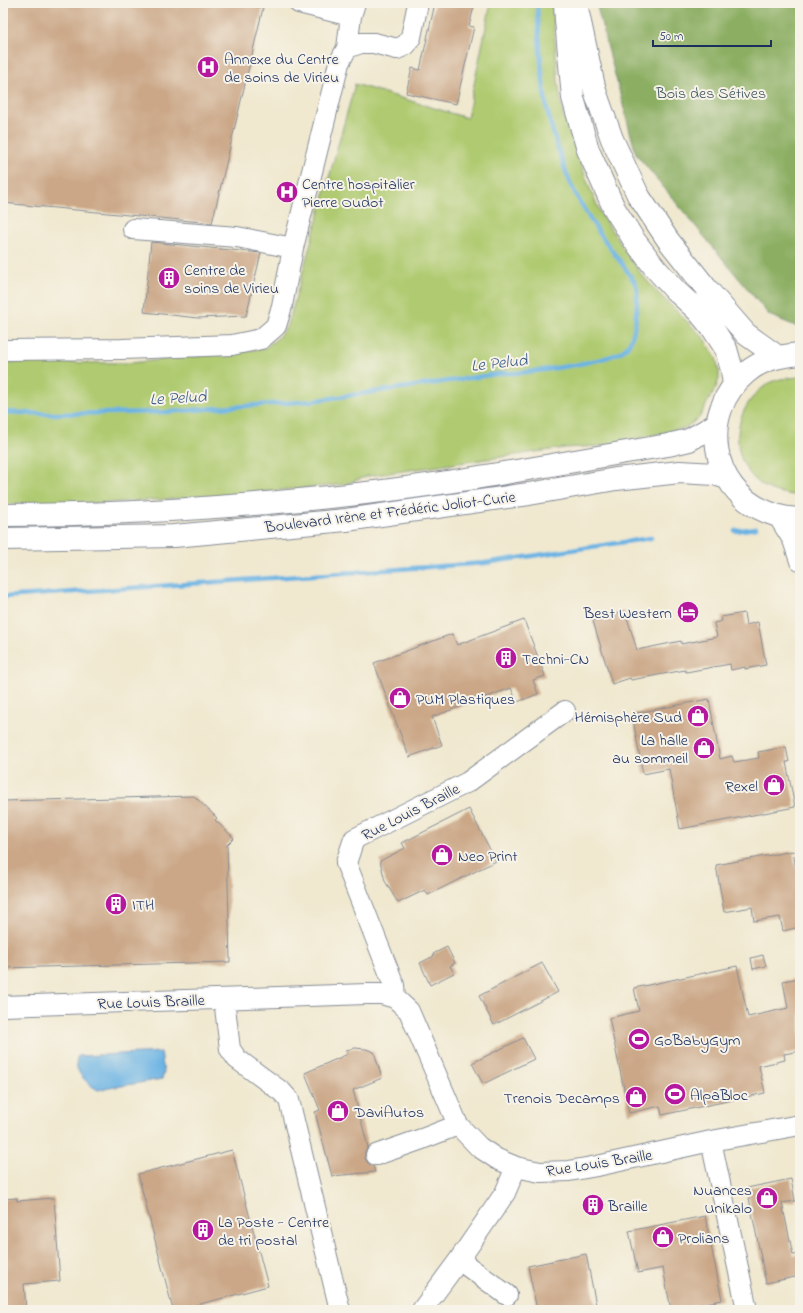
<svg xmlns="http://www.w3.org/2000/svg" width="803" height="1313" font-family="'Indie Flower',sans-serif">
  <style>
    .green { fill: #afca70; stroke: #657c67 }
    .forest { fill: #8bae62; stroke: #536e60 }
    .water { fill: #6cb4e4; stroke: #4472a1 }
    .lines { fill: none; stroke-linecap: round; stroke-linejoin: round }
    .stream { stroke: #6cb4e4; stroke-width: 4.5 }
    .building { fill: #cba787 }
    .minor-casing { stroke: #868c96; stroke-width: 22 }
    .major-casing { stroke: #868c96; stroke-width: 24 }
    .minor { stroke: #fff; stroke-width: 20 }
    .major { stroke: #fff; stroke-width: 22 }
    .labels { text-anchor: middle; stroke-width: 4; stroke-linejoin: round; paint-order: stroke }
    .poi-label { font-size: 16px; fill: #1b2f5e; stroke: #f7f3e8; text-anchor: start }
    .park-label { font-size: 16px; fill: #405662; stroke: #f7f3e8 }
    .street-label { font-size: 16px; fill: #1b2f5e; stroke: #f7f3e8 }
    .water-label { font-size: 17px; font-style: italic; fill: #335786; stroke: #f7f3e8 }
  </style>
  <rect width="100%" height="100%" fill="#f7f3e8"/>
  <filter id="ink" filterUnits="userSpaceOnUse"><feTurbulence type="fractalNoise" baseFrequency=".025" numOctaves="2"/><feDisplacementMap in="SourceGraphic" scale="8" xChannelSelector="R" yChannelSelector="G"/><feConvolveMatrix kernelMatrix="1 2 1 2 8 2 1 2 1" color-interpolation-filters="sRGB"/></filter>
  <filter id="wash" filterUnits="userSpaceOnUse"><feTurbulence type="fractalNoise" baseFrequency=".012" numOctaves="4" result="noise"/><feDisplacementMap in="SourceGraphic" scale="16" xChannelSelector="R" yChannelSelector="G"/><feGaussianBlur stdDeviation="0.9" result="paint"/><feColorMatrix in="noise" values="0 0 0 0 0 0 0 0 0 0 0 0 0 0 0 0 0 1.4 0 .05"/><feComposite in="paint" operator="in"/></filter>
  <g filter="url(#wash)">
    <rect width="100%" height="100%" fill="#f0e8cf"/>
    <path class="green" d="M491 3H552L558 81 563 115 590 189 602 216 641 274 656 291 703 337 709 347 716 358 719 371V379L716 387 699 418 685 428 625 441 599 446 564 448 368 476 346 484 220 496 104 503 3 504V362L130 363 247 351 265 348 278 338 288 325 355 84 467 118Z
      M800 377V496C787 494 774 493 762 485 726 460 732 406 768 384 777 378 789 378 800 377Z"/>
    <path class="forest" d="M596 3H800V328L769 315 636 154Z"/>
    <path class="water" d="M161 1052 164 1073 162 1079 98 1090C87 1084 71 1069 78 1056Z"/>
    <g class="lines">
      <path class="stream" d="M3 412 51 414 167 412 311 401 504 373C524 374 612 362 625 349 633 341 636 324 636 313 637 303 639 291 635 283 628 271 618 259 610 248 594 226 577 201 567 175 558 150 549 123 545 97 540 66 539 34 537 3
        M735 531 756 528
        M3 597 485 563 651 538"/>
    </g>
    <g id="blocks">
      <path class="building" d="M3 3H241L263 8 212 223 3 203Z
        M435 3H475L469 26 474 27 456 104 406 93 412 68 420 70Z
        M151 242 261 253 246 316 198 318 144 312Z
        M625 611 637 650 681 641V644L717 637 714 623 722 621 721 617 744 613 746 625 758 622 766 665 745 669V667L731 670 730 664 686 672 685 670 631 680 630 678 612 684 593 621Z
        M524 620 545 676 533 680 538 694 517 702 511 688 432 717 442 745 409 757 374 663 452 634 457 645Z
        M709 699 720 759 732 756 734 762 759 758 758 752 786 747 789 762H786L795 807 680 829 669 769 643 774 632 714Z
        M194 796 217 818 215 820 234 838 227 845 230 962 3 968V801Z
        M469 809 496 861 428 895 425 890 398 903 385 881 380 861 405 848 402 843Z
        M793 851 796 869H800V927L783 931 780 917 754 921 752 907 724 912 716 865Z
        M447 947 455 963 450 966 454 973 430 985 420 963 434 956 433 954Z
        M763 955 766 966 753 969 751 958Z
        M542 963 558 992 494 1025 479 996Z
        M737 966 748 1017 788 1008 783 981 800 978V1051L784 1054 785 1060 759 1066 765 1093 662 1115 660 1106 629 1113 609 1018 639 1011 634 988Z
        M523 1038 534 1059 483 1084 472 1063Z
        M355 1048 366 1049 374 1052 382 1078 353 1090 368 1147 365 1152V1158L368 1163 373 1166 375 1172 332 1176 315 1112 320 1110 305 1073 348 1054 346 1050Z
        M232 1150 268 1286 178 1310H173L138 1174Z
        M791 1179 795 1201 782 1203 793 1255 800 1254V1276L766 1283 747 1188Z
        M17 1198V1201L54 1198 60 1281 24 1284 26 1310H3V1199Z
        M705 1216 722 1300 671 1310 663 1268 638 1273 629 1231Z
        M586 1254 597 1310H537L528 1266Z"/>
    </g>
  </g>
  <g filter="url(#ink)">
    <use href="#blocks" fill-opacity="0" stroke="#868c96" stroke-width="1"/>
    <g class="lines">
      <g class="minor-casing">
        <path id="minor" d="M299 3 351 16
          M347 48 361 43H374L397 49 406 45 411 37 418 3
          M133 229 237 237 293 248
          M3 350 122 349 232 345 261 339 276 326 282 306 293 248 339 63 347 48 351 16 355 3
          M778 516 793 540 800 561
          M395 998 394 985 346 863 354 839 468 782 565 711
          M224 999 230 1049 237 1059 282 1092 289 1100 340 1310
          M3 1006 367 994H381L395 998 409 1011 458 1125 479 1147 497 1159 516 1167 540 1172 569 1171 597 1166 711 1141 800 1125
          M711 1141 746 1305
          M376 1155 422 1139 458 1125
          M459 1260 507 1295
          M422 1310 459 1260 505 1193 516 1167"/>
      </g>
      <g class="major-casing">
        <path id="major" d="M565 3 566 20 573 98 588 150 614 208 634 240 656 269 675 290 698 311 713 329 726 349 732 370 734 385
          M576 4 595 91 612 139 638 195 668 240 706 288 746 334 778 357
          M800 354C780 356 762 359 746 373 699 412 709 489 767 512 777 516 789 520 800 518
          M3 515C115 515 227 508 339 496 449 485 559 463 668 445L689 440 717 424
          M3 539 174 536 346 520 529 494 616 479 680 472 715 474 727 478"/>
      </g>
      <use href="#minor" class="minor"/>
      <use href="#major" class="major"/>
    </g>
  </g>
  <defs>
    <g id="hospital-disc" transform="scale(1.15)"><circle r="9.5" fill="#b5179e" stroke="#f7f3e8"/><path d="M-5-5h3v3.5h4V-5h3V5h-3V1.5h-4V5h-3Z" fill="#fff"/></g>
    <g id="building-disc" transform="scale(1.15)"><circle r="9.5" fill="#b5179e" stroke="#f7f3e8"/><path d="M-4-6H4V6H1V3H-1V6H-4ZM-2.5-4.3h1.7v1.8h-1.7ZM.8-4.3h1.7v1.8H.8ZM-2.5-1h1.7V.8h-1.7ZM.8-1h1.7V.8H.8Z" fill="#fff"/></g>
    <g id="hotel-disc" transform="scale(1.15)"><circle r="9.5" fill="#b5179e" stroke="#f7f3e8"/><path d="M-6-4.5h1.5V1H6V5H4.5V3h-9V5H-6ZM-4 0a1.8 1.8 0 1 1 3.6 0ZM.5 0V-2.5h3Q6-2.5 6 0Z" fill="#fff"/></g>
    <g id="shop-disc" transform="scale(1.15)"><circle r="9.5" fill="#b5179e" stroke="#f7f3e8"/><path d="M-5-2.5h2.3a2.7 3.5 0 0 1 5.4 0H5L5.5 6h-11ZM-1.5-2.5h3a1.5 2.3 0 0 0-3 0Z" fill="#fff"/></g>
    <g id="stadium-disc" transform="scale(1.15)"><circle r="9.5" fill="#b5179e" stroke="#f7f3e8"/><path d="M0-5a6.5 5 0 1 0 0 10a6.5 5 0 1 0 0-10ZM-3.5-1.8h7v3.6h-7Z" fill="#fff"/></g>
  </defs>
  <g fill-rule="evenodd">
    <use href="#hospital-disc" x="208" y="67"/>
    <use href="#hospital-disc" x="287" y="192"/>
    <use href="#building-disc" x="169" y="278"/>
    <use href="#hotel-disc" x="688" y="612"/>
    <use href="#building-disc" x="506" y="658"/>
    <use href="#shop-disc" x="400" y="698"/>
    <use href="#shop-disc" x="698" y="716"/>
    <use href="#shop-disc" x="704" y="748"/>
    <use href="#shop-disc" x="774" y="785"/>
    <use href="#shop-disc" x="442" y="855"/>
    <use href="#building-disc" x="116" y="904"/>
    <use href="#stadium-disc" x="639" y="1039"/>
    <use href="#stadium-disc" x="675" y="1094"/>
    <use href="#shop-disc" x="636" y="1097"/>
    <use href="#shop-disc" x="338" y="1111"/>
    <use href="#shop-disc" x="767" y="1198"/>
    <use href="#building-disc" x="593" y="1205"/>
    <use href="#building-disc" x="203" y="1230"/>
    <use href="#shop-disc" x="663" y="1237"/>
  </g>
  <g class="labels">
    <g class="poi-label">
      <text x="224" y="64">Annexe du Centre<tspan x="224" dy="18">de soins de Virieu</tspan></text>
      <text x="302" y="189">Centre hospitalier<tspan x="302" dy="18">Pierre Oudot</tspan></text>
      <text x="184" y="275">Centre de<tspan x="184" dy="18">soins de Virieu</tspan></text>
      <text x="672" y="618" text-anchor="end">Best Western</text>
      <text x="522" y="664">Techni-CN</text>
      <text x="416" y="704">PUM Plastiques</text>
      <text x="682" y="722" text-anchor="end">Hémisphère Sud</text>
      <text x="688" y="745" text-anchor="end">La halle<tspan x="688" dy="18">au sommeil</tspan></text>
      <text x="758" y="791" text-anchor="end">Rexel</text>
      <text x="458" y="861">Neo Print</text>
      <text x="132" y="910">ITH</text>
      <text x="654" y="1045">GoBabyGym</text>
      <text x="690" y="1100">AlpaBloc</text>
      <text x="620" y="1103" text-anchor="end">Trenois Decamps</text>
      <text x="354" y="1117">DaviAutos</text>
      <text x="752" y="1195" text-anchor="end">Nuances<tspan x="752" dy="18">Unikalo</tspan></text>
      <text x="608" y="1211">Braille</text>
      <text x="218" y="1227">La Poste - Centre<tspan x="218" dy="18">de tri postal</tspan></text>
      <text x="678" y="1243">Prolians</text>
    </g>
    <g class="park-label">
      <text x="711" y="98">Bois des Sétives</text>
    </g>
    <g class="street-label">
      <text transform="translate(390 511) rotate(-7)" y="6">Boulevard Irène et Frédéric Joliot-Curie</text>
      <text transform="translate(410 811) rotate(-27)" y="6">Rue Louis Braille</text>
      <text transform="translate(151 1001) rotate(-2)" y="6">Rue Louis Braille</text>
      <text transform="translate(599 1162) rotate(-9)" y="6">Rue Louis Braille</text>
    </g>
    <g class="water-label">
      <text transform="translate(499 362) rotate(-6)" y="6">Le Pelud</text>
      <text transform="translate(178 397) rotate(-3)" y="6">Le Pelud</text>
    </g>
  </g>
  <rect width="803" height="1313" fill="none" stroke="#f7f3e8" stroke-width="16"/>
  <path d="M653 40v6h118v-6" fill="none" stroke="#1b2f5e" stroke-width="2"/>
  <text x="659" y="40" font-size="12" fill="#1b2f5e" stroke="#f7f3e8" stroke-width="3" paint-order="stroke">50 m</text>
</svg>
